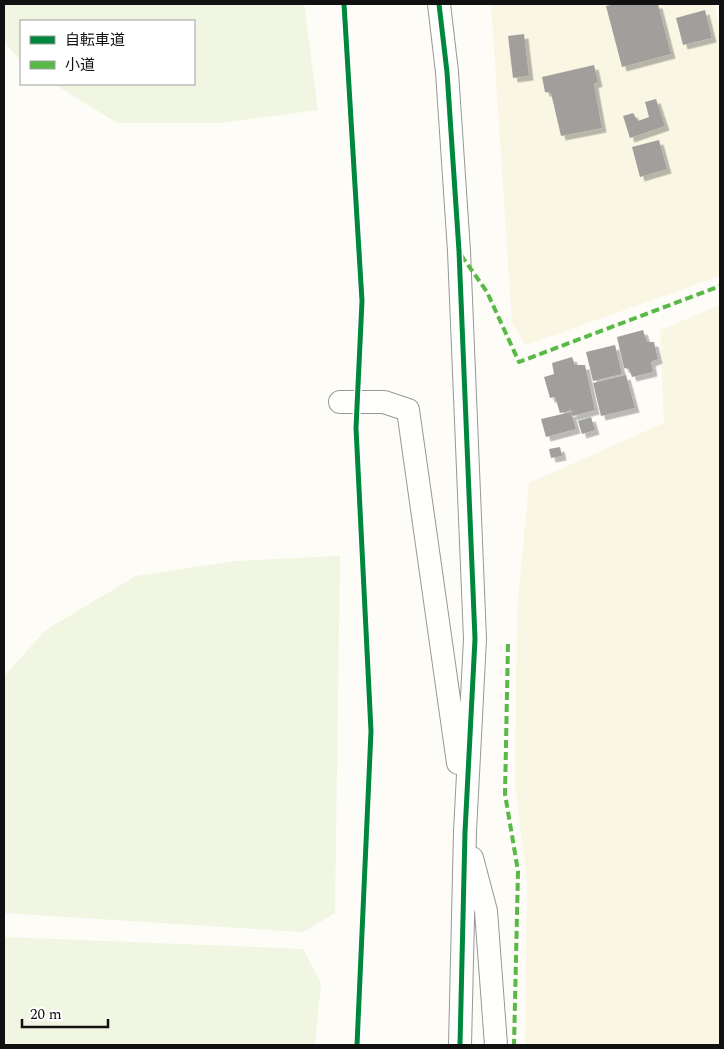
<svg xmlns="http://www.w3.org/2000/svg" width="724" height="1049" font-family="Spectral,'Noto Sans JP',serif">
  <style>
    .farmland { fill: #f9f7e4 }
    .pitch { fill: #f0f6e1 }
    .building { fill: #a19f9c; filter: url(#shadow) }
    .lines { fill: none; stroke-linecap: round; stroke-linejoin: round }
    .street-casing { stroke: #979795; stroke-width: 24 }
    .street { stroke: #fffffe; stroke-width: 22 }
    .quiet { stroke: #58b947; stroke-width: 4; stroke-dasharray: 8 4; stroke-linecap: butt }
    .cycleway-casing { stroke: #fff; stroke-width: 8 }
    .cycleway { stroke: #00873e; stroke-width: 5 }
  </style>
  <defs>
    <filter id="shadow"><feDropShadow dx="4.5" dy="4.5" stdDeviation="0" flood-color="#0004"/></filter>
  </defs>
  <rect width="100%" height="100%" fill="#fdfcf7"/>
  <path class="farmland" d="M491 4H714L720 30V276L526 345 512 324Z
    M720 305V1045H525L527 881 515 784 517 610 529 483 664 423 660 330Z"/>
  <path class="pitch" d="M4 4H304L318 110 221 123H117L54 84H194V21H21V61L4 41Z
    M340 556 335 913 303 932 4 913V676L46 630 136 576 235 561Z
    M4 937 303 949 321 983 315 1045H4Z"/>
  <path class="building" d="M616 4H658L671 54 622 67 606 6Z
    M705 10 712 38 683 45 676 18Z
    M524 34 529 76 513 78 508 36Z
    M594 65 598 82 594 84 602 128 561 136 551 93 545 92 542 77Z
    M656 99 665 126 630 138 623 116 633 113 638 121 649 117 645 102Z
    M659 140 667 169 640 177 632 147Z
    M643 330 647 342H654L658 359 651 362 653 372 632 377 629 369 624 368 617 337Z
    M615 345 622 374 593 381 586 352Z
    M572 357 575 365H585L595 410 573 416 571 412 574 411H571L569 408 570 411 560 413 555 397 550 398 544 377 554 374 552 363Z
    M626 375 635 408 601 416 593 383Z
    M571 412 576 429 546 437 541 419Z
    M591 417 595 430 582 434 578 421Z
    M560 447 562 456 551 458 549 449Z"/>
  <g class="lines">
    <g class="street-casing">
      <path id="street" d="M439 4 447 72 459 251 475 639 465 832 460 1045
        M340 402H384L408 410 458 763
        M472 858 486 911 496 1045"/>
    </g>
    <use href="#street" class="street"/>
    <path class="quiet" d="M461 255 487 292 519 362 720 286
      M508 644 505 794 518 871 514 1045"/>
    <g class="cycleway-casing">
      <path id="cycleway" d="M344 4 362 301 356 428 371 731 357 1045
        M439 4 447 72 459 251 475 639 465 832 460 1045"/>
    </g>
    <use href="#cycleway" class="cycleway"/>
  </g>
  <rect width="724" height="1049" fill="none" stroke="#111111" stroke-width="10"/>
  <rect x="20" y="20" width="175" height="65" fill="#ffffff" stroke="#a0a0a0"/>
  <rect x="30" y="36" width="25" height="8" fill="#00873e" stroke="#a0a0a0"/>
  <text x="65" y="45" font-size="15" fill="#111111">自転車道</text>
  <rect x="30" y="61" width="25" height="8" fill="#58b947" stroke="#a0a0a0"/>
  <text x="65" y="70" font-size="15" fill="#111111">小道</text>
  <path d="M22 1019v8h86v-8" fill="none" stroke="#111111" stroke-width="2.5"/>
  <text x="30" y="1019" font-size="15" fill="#111111" stroke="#ffffff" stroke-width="4" paint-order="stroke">20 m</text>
</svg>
